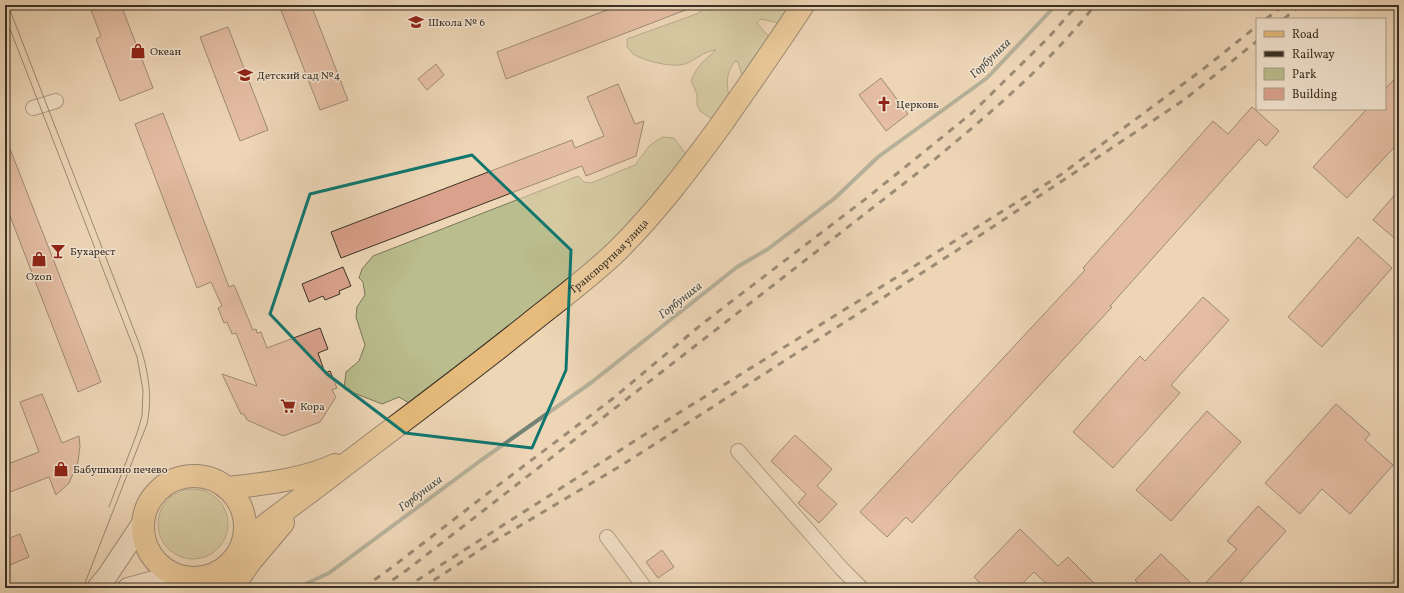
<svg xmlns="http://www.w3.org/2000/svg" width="1404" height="593" font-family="Vollkorn,serif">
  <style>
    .green { fill: #babd8d; stroke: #7a775a }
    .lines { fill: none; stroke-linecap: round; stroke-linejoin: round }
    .stream { stroke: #738376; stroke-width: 4 }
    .building { fill: #daa18c; stroke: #3a3126 }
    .minor-casing { stroke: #675a4a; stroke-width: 16 }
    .secondary-casing { stroke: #3a3126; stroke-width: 22 }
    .primary-casing { stroke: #3a3126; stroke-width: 24 }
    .minor { stroke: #f3e4d0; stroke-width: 14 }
    .secondary { stroke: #f3e4d0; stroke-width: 20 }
    .primary { stroke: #e6bb7b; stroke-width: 22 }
    .tram { stroke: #3a3126; stroke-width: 1 }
    .rail { stroke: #3a3126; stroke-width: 3; stroke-dasharray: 7 7; stroke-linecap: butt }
    .marked { fill: none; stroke: #0f766e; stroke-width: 3; stroke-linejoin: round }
    .labels { text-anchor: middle; stroke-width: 3; stroke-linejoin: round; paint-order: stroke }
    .poi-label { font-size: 11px; fill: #3a3126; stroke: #f3e4d0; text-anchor: start }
    .street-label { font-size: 11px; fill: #3a3126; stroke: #f3e4d0 }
    .water-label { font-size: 12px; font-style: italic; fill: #4d4c41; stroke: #f3e4d0 }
  </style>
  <rect width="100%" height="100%" fill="#edd6b6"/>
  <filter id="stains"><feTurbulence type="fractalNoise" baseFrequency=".005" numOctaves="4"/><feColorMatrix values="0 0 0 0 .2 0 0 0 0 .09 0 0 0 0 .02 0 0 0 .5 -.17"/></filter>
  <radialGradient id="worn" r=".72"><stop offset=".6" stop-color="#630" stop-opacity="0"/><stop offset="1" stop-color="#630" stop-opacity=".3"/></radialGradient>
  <path class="green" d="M703 5H795L787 15 778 23 761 19 757 23 770 38 742 76 738 62 735 61C725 75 727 83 729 99L719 111 710 118 700 111 697 105V94L691 81C698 64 703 62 716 50 704 51 696 60 685 64 672 68 644 61 633 54 631 52 629 49 627 47V39L699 13Z
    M662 137 674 138 686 154 677 168 607 247 575 275 409 403 399 397 382 404 344 389 346 372 359 361 365 345 356 317 357 307 365 295 363 282 359 278 362 269 373 256 578 176 584 182 591 183 635 165 649 146Z
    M158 524a35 35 0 1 1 70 0a35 35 0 1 1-70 0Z"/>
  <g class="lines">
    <path class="stream" d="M297 588 329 573 480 461 592 382 737 267 768 249 835 198 878 157 987 78 1056 5"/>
  </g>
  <path class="building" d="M89 5H121L153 88 120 101 96 39 101 36Z
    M279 5H311L348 100 320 110Z
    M620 5 696 6 506 79 497 52Z
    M228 27 268 130 240 141 200 37Z
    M436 64 444 75 427 90 418 79Z
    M1399 74V142L1347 198 1313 167 1367 109H1385V89Z
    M881 78 908 114 886 131 859 95Z
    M618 84 635 124 644 121 636 156 586 176 582 166 341 258 331 232 572 140 575 148 604 136 587 97Z
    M1252 107 1279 131 1266 146 1259 139 1110 306 1112 307 912 523 906 517 887 537 860 512 1085 270 1083 268 1213 121 1228 134Z
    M163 113 229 287 234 285 253 330 256 329 257 333 261 332 267 348 320 328 328 349 318 353 325 373 330 371 337 388 332 390 336 397 320 422 283 436 247 420 244 414H241L222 374 257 386 236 333 232 334 227 322 224 323 218 308 222 306 211 282 197 288 135 124Z
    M5 136 101 382 78 392 5 203Z
    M1399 190V242L1373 220Z
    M1358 237 1392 268 1322 347 1288 317Z
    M343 267 351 286 339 291 340 294 325 300 323 296 309 302 302 284Z
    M1203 297 1229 320 1171 385 1180 393 1113 468 1073 432 1140 356 1145 361Z
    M42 394 62 443 79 436 80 446 78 462 69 483 56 495 49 477 5 494V465L39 452 20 402Z
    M1336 404 1370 434 1365 440 1393 465 1350 514 1322 489 1300 514 1265 483Z
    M1207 411 1241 442 1171 521 1136 490Z
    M795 435 832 469 817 486 837 504 819 523 798 503 806 494 771 461Z
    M1258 506 1286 531 1235 588H1201L1237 549 1227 541Z
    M1020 529 1058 566 1068 557 1099 588H1051L1034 572 1018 588H985L974 577Z
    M20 534 29 557 5 567V540Z
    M662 550 674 567 658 578 646 562Z
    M1161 554 1196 588H1144L1135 580Z"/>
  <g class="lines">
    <g class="minor-casing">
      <path id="minor" d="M33 108 56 101
        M738 451 842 569 861 588
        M607 537 645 588
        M1397 588 1399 586"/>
    </g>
    <g class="secondary-casing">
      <path id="secondary" d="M97 588 107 576 143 522
        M128 588 176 575"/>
    </g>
    <g class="primary-casing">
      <g id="primary">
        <circle cx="194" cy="527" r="51"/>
        <path d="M228 488C262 484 303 480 335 465"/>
        <path id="s1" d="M243 543C269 521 297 502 324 481 393 428 463 377 530 323 560 299 591 276 618 250 657 211 691 166 723 122 750 83 777 45 803 5"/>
        <path d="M232 588 250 562 283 523"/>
      </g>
    </g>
    <use href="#minor" class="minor"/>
    <use href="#secondary" class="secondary"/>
    <use href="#primary" class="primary"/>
    <path class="tram" d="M8 5 139 343C148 369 153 397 147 424L83 588
      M5 16 137 357 143 390 142 416 137 433 109 507"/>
    <path class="rail" d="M1266 19 1284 5
      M1284 19 1300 5
      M363 588 391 568 492 490 611 400 702 324 868 197 972 113 1048 38 1077 5
      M381 588 407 570 929 164C987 116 1048 65 1095 5
      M405 588 669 419 1059 176 1202 70 1257 26
      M422 588 486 546 622 465 970 242 1184 100 1257 41"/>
  </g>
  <path d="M0 0H1404V593H0ZM472 155 571 250 566 370 532 448 405 433 327 374 270 314 310 194Z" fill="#edd6b6" fill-opacity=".55" fill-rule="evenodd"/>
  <path class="marked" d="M472 155 571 250 566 370 532 448 405 433 327 374 270 314 310 194Z"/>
  <defs>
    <g id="school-bare" transform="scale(1.2)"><path d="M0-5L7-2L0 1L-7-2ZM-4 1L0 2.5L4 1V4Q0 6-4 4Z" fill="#8f2418" stroke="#f3e4d0" stroke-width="2.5" paint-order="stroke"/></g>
    <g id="shop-bare" transform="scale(1.2)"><path d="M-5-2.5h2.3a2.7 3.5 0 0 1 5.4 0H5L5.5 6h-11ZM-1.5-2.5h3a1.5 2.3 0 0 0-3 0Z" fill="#8f2418" stroke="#f3e4d0" stroke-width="2.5" paint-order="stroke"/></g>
    <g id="church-bare" transform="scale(1.2)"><path d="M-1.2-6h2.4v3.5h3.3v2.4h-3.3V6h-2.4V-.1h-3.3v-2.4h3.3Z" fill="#8f2418" stroke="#f3e4d0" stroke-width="2.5" paint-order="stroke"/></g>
    <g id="bar-bare" transform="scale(1.2)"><path d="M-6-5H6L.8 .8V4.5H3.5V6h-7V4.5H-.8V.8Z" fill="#8f2418" stroke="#f3e4d0" stroke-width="2.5" paint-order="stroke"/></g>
    <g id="supermarket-bare" transform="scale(1.2)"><path d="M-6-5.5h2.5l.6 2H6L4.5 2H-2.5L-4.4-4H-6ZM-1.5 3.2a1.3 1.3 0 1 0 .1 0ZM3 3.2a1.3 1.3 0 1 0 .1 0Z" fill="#8f2418" stroke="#f3e4d0" stroke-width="2.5" paint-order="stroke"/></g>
  </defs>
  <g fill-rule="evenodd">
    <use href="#school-bare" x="416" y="22"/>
    <use href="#shop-bare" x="138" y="51"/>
    <use href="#school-bare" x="245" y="75"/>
    <use href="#church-bare" x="884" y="104"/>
    <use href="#bar-bare" x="58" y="251"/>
    <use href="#shop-bare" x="39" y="259"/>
    <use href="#supermarket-bare" x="288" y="406"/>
    <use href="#shop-bare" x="61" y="469"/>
  </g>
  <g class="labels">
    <g class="poi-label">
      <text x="428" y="26">Школа № 6</text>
      <text x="150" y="55">Океан</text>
      <text x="257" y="79">Детский сад №4</text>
      <text x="896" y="108">Церковь</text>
      <text x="70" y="255">Бухарест</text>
      <text x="39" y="280" text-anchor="middle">Ozon</text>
      <text x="300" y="410">Кора</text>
      <text x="73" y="473">Бабушкино печево</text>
    </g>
    <g class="street-label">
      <text dy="4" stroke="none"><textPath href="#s1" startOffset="465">Транспортная улица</textPath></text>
    </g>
    <g class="water-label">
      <text transform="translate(990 58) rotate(-44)" y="4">Горбуниха</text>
      <text transform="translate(680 300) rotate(-38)" y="4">Горбуниха</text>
      <text transform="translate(420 493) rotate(-37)" y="4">Горбуниха</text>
    </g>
  </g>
  <rect width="1404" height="593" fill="none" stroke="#edd6b6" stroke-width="20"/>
  <rect x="6" y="6" width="1392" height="581" fill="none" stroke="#3a3126" stroke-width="2"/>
  <rect x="10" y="10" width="1384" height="573" fill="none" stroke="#3a3126"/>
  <rect x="1256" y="18" width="130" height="92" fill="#f3e4d0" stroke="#a99c8c"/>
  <rect x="1264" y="31" width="20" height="6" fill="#e6bb7b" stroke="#a99c8c"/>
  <text x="1292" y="38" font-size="12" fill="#3a3126">Road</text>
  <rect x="1264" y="51" width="20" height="6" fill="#3a3126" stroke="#a99c8c"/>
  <text x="1292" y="58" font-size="12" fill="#3a3126">Railway</text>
  <rect x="1264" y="68" width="20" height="12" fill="#babd8d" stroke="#a99c8c"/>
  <text x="1292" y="78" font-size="12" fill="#3a3126">Park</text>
  <rect x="1264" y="88" width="20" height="12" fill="#daa18c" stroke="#a99c8c"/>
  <text x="1292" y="98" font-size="12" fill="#3a3126">Building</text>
  <rect width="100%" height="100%" filter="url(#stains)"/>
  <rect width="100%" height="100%" fill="url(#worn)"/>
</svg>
